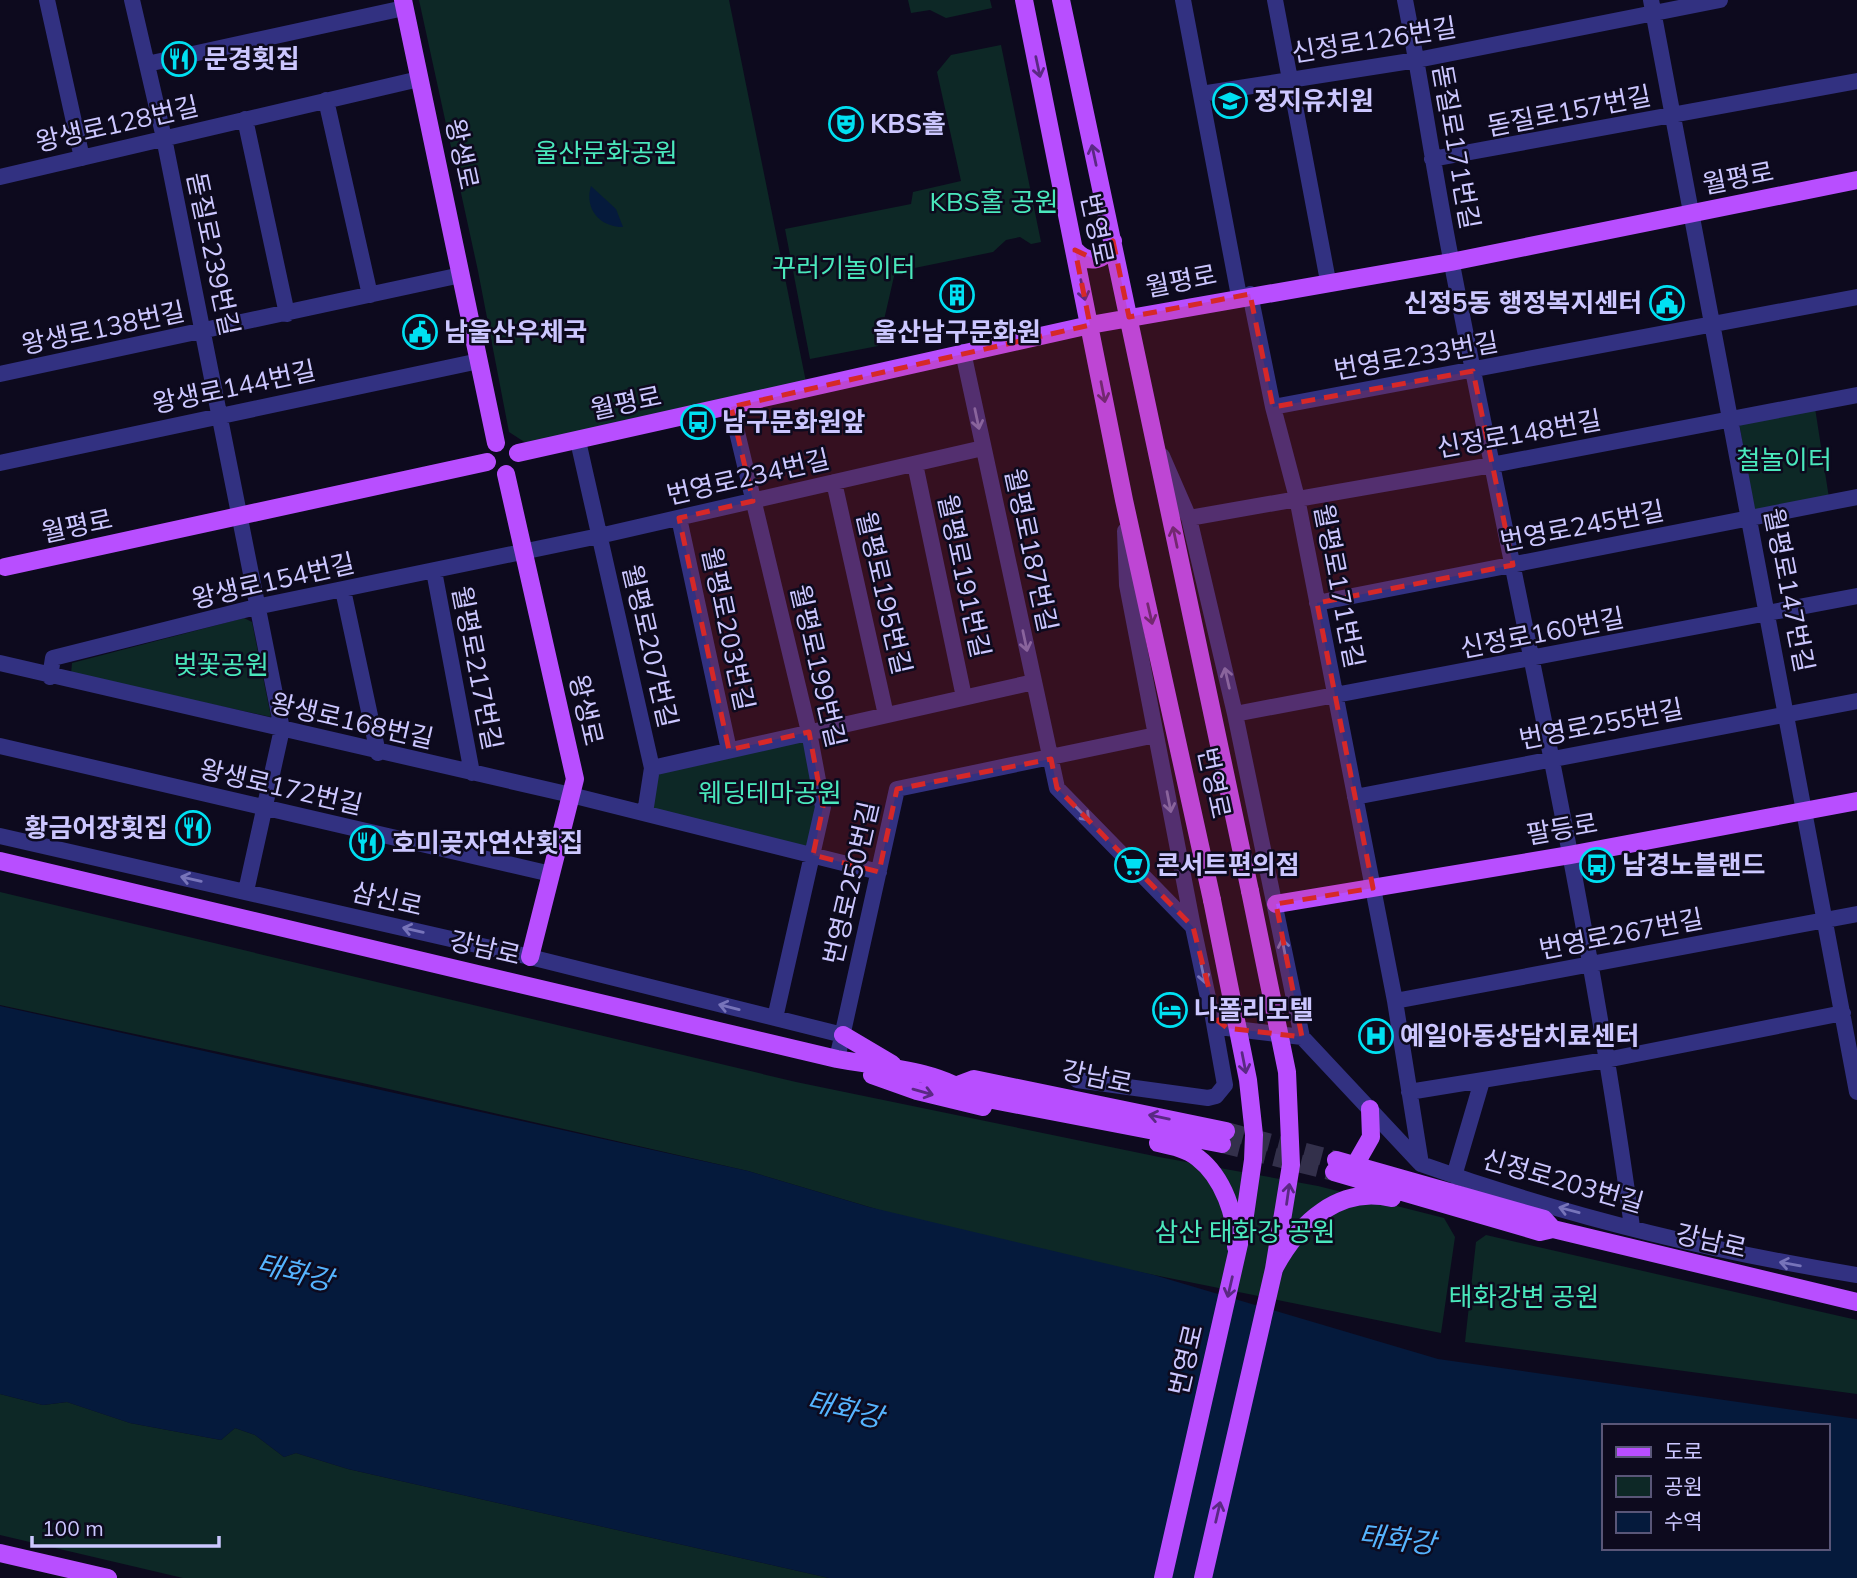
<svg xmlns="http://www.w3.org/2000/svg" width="1857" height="1578" font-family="Mulish,'Noto Sans KR',sans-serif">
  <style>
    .green { fill: #0d2826 }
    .water { fill: #051a3c; fill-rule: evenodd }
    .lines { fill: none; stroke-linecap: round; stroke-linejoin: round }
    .major-tunnel { stroke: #33304b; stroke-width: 18; stroke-dasharray: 18 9; stroke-linecap: butt }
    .minor { stroke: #323181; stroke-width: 16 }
    .major { stroke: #b84eff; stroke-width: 18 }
    .major-bridge { stroke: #b84eff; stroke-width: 18 }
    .oneway { stroke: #5a2983 }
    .oneway2 { stroke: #7774ba }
    .marked { fill: #d62828; fill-opacity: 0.2; stroke: #d62828; stroke-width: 5; stroke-dasharray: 14 9; stroke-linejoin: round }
    .labels { text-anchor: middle; stroke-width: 5; stroke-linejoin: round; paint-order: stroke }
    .street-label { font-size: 26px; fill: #ccc7ff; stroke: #0d0a1e }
    .poi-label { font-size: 26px; font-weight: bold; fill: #ccc7ff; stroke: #0d0a1e; text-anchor: start }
    .park-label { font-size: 26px; fill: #4ae8bc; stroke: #0d0a1e }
    .water-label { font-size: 28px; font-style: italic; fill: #55b4ff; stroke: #0d0a1e }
  </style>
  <rect width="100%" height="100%" fill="#0d0a1e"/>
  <path class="green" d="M419 0H729L806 382 526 443 509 432 478 271Z
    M908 0H990L992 8 946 18 930 10 911 13Z
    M1001 45 1041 242 1031 244 1020 237 1006 240 993 252 895 272 878 346 810 359 785 229 911 204 913 192 961 181 937 72 951 55Z
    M1815 408 1829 498 1754 512 1739 422Z
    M244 618 252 622 271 717 71 674 72 663Z
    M809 732 823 807 813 855 645 813 652 768Z
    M0 892 796 1082 1159 1157 1318 1186 1444 1218 1455 1237 1441 1333 981 1240 748 1171 367 1084 0 1005Z
    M1486 1235 1857 1320V1394L1465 1342 1476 1242Z
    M0 1394 43 1405 67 1402 130 1423 221 1440 235 1428 255 1435 284 1457 296 1453 348 1469 829 1578H183L0 1535Z"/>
  <path class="water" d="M591 186 616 209 623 227C600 227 584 209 591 186Z
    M0 1006 748 1171 869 1207 1154 1275 1438 1359 1857 1419V1578H829L348 1469 296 1453 284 1457 255 1435 235 1428 221 1440 130 1423 67 1402 43 1405 0 1394ZM1603 1426H1827V1548H1603Z"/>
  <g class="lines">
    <path class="major-tunnel" d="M1226 1131 1336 1160
      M1222 1144 1334 1172"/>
    <path class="minor" d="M47 0 82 158
      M132 0 164 138 282 729 246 891
      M1183 0 1239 296
      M1275 0 1328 281
      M1405 0C1422 86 1434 173 1451 259 1513 581 1588 902 1632 1227
      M1651 0 1857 1092
      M147 64 404 8
      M1201 94 1417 60 1720 0
      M326 100 370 295
      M245 119 287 314
      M1432 159 1857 81
      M0 177 419 79
      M1250 294 1273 407 1297 498 1395 1001 1421 1164
      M963 352 1057 788 1193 927 1210 1007 1217 1020 1227 1028 1302 1037 1235 714 1189 518 1162 456
      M0 374 461 275
      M731 407 809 732 823 807 775 1018
      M1273 407 1857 297
      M578 441 652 768 645 813
      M0 463 479 361
      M915 464 964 697
      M834 482 886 715
      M679 518 729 750
      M1189 518 1492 465 1857 395
      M1125 531 1127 585 1193 927
      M434 571 472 773
      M343 590 378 753
      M1317 603 1857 497
      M0 663 571 795 879 872
      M50 677 53 658 256 607 599 536 983 448
      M1235 714 1857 596
      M0 746 551 874
      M652 768 1034 682
      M1355 797 1857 701
      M0 836 530 957 843 1035
      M1395 1001 1857 914
      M1302 1037 1420 1163
      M837 1059 897 789 1156 735
      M1077 1080 1208 1098 1216 1096 1225 1085 1212 1012
      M1409 1092 1606 1060 1843 1013
      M1421 1164C1562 1215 1709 1251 1857 1275
      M1454 1176 1482 1081"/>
    <path class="major" d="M403 0 496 443
      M1024 0 1124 500 1212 900
      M1061 0 1250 891
      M1075 250C1089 266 1107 261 1113 241
      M518 453 1090 325 1451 262 1857 180
      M506 474 575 779 530 957
      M5 567 487 462
      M0 861 837 1059C879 1067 938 1069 972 1096L1222 1144
      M1276 904 1570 855 1857 801
      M843 1035 892 1064
      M872 1075 917 1091 983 1107
      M958 1085 974 1079 1226 1131
      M1158 1143C1172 1146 1187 1149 1198 1158 1223 1177 1237 1217 1236 1247
      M1336 1160 1544 1219 1553 1229
      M1355 1165 1371 1137 1370 1109
      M1334 1172 1540 1232 1553 1229 1857 1302
      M1275 1267C1299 1223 1339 1185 1392 1198
      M0 1553 108 1578"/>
    <path class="major-bridge" d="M1163 1578 1244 1222 1253 1160 1254 1135 1248 1080 1212 900
      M1203 1578 1274 1269 1291 1165 1287 1072 1250 891"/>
  </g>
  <defs><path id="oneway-shaft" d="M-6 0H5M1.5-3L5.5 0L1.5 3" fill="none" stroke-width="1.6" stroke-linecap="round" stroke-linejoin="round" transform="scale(1.75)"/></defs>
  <g class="oneway">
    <use href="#oneway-shaft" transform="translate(1038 67) rotate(78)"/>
    <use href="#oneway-shaft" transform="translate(1094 155) rotate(-102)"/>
    <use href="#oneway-shaft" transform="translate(1083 290) rotate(78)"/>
    <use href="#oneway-shaft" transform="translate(1103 392) rotate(79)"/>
    <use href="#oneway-shaft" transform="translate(1175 537) rotate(-102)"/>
    <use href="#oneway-shaft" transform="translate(1150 614) rotate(77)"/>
    <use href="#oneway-shaft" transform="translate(1244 1063) rotate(79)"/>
    <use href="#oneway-shaft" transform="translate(923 1092) rotate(16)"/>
    <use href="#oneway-shaft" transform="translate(1159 1117) rotate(-168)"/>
    <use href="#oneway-shaft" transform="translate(1288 1194) rotate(-82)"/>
    <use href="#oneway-shaft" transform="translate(1230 1287) rotate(103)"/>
    <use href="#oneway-shaft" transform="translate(1218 1512) rotate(-77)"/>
  </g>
  <g class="oneway2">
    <use href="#oneway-shaft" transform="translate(977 419) rotate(78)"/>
    <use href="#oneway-shaft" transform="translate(1025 641) rotate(78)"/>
    <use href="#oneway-shaft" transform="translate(1227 678) rotate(-103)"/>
    <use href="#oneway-shaft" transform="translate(1169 802) rotate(79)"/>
    <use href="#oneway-shaft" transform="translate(1082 813) rotate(46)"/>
    <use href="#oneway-shaft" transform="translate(191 879) rotate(-167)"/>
    <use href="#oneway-shaft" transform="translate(413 930) rotate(-167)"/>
    <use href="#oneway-shaft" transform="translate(1284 949) rotate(-101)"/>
    <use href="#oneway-shaft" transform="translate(1203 973) rotate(78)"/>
    <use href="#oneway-shaft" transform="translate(729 1007) rotate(-166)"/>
    <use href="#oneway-shaft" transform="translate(1569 1210) rotate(-165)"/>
    <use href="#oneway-shaft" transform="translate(1790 1264) rotate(-170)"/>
  </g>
  <path class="marked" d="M1113 241 1129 317 1250 294 1273 407 1473 371 1513 565 1317 603 1373 888 1276 904 1302 1037 1227 1028 1217 1020 1193 927 1057 788 1051 759 897 789 879 872 813 855 823 807 809 732 729 750 679 518 753 501 731 407 1090 325 1075 250 1096 260Z"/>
  <defs>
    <g id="restaurant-ring" transform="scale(1.75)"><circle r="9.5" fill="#0d0a1e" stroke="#00e0f2" stroke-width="1.5"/><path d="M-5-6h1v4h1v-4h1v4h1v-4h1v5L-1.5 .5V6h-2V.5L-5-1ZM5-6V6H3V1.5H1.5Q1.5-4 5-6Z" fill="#00e0f2"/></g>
    <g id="school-ring" transform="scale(1.75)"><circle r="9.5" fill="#0d0a1e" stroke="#00e0f2" stroke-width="1.5"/><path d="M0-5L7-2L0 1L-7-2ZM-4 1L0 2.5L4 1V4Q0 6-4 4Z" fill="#00e0f2"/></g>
    <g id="theatre-ring" transform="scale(1.75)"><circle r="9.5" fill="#0d0a1e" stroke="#00e0f2" stroke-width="1.5"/><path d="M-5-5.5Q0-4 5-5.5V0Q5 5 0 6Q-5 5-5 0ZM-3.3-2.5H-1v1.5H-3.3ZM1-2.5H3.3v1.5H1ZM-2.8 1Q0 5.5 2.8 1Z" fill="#00e0f2"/></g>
    <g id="building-ring" transform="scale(1.75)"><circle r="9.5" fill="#0d0a1e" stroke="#00e0f2" stroke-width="1.5"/><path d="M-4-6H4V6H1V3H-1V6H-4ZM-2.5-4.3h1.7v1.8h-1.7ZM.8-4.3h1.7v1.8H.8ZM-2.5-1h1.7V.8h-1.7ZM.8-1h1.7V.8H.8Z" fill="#00e0f2"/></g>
    <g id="civic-ring" transform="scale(1.75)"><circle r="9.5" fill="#0d0a1e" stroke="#00e0f2" stroke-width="1.5"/><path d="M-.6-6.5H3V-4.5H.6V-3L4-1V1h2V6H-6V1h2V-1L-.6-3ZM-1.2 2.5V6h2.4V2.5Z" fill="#00e0f2"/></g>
    <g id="bus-ring" transform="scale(1.75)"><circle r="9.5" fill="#0d0a1e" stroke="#00e0f2" stroke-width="1.5"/><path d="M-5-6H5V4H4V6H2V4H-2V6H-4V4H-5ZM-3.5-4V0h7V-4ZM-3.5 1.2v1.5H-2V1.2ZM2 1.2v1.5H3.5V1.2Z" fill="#00e0f2"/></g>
    <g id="supermarket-ring" transform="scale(1.75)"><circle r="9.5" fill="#0d0a1e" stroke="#00e0f2" stroke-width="1.5"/><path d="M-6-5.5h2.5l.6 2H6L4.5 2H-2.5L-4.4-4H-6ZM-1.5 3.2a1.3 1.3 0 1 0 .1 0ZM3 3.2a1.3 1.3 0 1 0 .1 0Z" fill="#00e0f2"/></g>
    <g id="hotel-ring" transform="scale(1.75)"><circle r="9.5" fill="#0d0a1e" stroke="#00e0f2" stroke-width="1.5"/><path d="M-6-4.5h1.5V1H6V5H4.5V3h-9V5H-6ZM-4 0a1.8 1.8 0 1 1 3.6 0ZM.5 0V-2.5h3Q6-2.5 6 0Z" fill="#00e0f2"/></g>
    <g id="hospital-ring" transform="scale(1.75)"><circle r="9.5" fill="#0d0a1e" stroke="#00e0f2" stroke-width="1.5"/><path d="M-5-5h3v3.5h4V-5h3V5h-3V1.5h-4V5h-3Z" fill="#00e0f2"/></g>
  </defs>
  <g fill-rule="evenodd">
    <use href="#restaurant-ring" x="179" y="59"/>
    <use href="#school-ring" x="1230" y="101"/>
    <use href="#theatre-ring" x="846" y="124"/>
    <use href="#building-ring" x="957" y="295"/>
    <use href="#civic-ring" x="1667" y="303"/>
    <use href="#civic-ring" x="420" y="332"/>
    <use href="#bus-ring" x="698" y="422"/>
    <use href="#restaurant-ring" x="193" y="828"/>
    <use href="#restaurant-ring" x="367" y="843"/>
    <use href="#supermarket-ring" x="1132" y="865"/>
    <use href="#bus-ring" x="1597" y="865"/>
    <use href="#hotel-ring" x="1170" y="1010"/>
    <use href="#hospital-ring" x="1376" y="1036"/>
  </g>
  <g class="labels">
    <g class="street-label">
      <text transform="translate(1374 40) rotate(-9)" y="9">신정로126번길</text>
      <text transform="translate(1569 111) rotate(-11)" y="9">돋질로157번길</text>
      <text transform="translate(117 124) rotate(-13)" y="9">왕생로128번길</text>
      <text transform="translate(1456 147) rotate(80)" y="9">돋질로171번길</text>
      <text transform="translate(462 154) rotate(78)" y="9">왕생로</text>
      <text transform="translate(1738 178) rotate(-11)" y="9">월평로</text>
      <text transform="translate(1097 229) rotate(78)" y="9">번영로</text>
      <text transform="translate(213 254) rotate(78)" y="9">돋질로239번길</text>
      <text transform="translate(1181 281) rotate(-11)" y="9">월평로</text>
      <text transform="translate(103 328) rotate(-12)" y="9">왕생로138번길</text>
      <text transform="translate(1416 356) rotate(-10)" y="9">번영로233번길</text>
      <text transform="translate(234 387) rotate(-12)" y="9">왕생로144번길</text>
      <text transform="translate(626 403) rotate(-12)" y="9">월평로</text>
      <text transform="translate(1519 434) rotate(-10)" y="9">신정로148번길</text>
      <text transform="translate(748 477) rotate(-13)" y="9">번영로234번길</text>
      <text transform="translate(77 526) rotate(-12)" y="9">월평로</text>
      <text transform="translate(1582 526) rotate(-11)" y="9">번영로245번길</text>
      <text transform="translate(1031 550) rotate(78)" y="9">월평로187번길</text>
      <text transform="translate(964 576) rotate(78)" y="9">월평로191번길</text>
      <text transform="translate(273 581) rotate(-13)" y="9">왕생로154번길</text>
      <text transform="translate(1339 586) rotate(79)" y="9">월평로171번길</text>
      <text transform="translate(1789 590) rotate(79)" y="9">월평로147번길</text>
      <text transform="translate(884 593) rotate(77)" y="9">월평로195번길</text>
      <text transform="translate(728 629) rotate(78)" y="9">월평로203번길</text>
      <text transform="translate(1542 633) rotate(-11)" y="9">신정로160번길</text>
      <text transform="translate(650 646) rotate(77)" y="9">월평로207번길</text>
      <text transform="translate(818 666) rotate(77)" y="9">월평로199번길</text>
      <text transform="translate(477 668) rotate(79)" y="9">월평로217번길</text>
      <text transform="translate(586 710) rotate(77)" y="9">왕생로</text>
      <text transform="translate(352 721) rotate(13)" y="9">왕생로168번길</text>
      <text transform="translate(1601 724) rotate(-11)" y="9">번영로255번길</text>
      <text transform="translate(1214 783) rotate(78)" y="9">번영로</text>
      <text transform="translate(281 787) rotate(13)" y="9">왕생로172번길</text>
      <text transform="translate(1562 829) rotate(-10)" y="9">팔등로</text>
      <text transform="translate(851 883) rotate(-77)" y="9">번영로250번길</text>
      <text transform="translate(387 899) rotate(13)" y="9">삼신로</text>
      <text transform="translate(1621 934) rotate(-11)" y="9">번영로267번길</text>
      <text transform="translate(485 948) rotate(13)" y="9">강남로</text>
      <text transform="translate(1097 1077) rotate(12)" y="9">강남로</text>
      <text transform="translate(1563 1181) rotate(16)" y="9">신정로203번길</text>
      <text transform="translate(1711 1241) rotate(13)" y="9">강남로</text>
      <text transform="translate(1186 1360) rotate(-77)" y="9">번영로</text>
    </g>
    <g class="poi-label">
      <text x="204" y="68">문경횟집</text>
      <text x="1254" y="110">정지유치원</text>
      <text x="870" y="133">KBS홀</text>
      <text x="1642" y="312" text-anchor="end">신정5동 행정복지센터</text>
      <text x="444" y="341">남울산우체국</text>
      <text x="957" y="341" text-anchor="middle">울산남구문화원</text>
      <text x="722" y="431">남구문화원앞</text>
      <text x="168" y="837" text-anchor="end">황금어장횟집</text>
      <text x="392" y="852">호미곶자연산횟집</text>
      <text x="1156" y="874">콘서트편의점</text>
      <text x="1622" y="874">남경노블랜드</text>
      <text x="1194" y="1019">나폴리모텔</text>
      <text x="1400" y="1045">예일아동상담치료센터</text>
    </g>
    <g class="park-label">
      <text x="606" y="162">울산문화공원</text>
      <text x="994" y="211">KBS홀 공원</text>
      <text x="844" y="277">꾸러기놀이터</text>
      <text x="1784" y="469">철놀이터</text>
      <text x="221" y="674">벚꽃공원</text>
      <text x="770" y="802">웨딩테마공원</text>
      <text x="1245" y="1241">삼산 태화강 공원</text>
      <text x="1524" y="1306">태화강변 공원</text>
    </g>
    <g class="water-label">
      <text transform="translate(295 1272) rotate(14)" y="10">태화강</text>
      <text transform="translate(845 1409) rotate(14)" y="10">태화강</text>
      <text transform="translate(1397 1539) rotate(7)" y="10">태화강</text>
    </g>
  </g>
  <rect x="1602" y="1424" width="228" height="126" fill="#0d0a1e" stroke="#595678" stroke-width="2"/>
  <rect x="1616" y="1447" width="35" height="10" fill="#b84eff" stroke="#595678" stroke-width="2"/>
  <text x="1664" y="1459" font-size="21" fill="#ccc7ff">도로</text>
  <rect x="1616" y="1476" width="35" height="21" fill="#0d2826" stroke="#595678" stroke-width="2"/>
  <text x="1664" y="1494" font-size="21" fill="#ccc7ff">공원</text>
  <rect x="1616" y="1512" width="35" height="21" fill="#051a3c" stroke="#595678" stroke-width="2"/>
  <text x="1664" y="1529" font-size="21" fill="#ccc7ff">수역</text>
  <path d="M32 1536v10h187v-10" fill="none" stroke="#ccc7ff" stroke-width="3.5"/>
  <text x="42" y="1536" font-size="21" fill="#ccc7ff" stroke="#0d0a1e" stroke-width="5" paint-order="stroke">100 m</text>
</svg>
